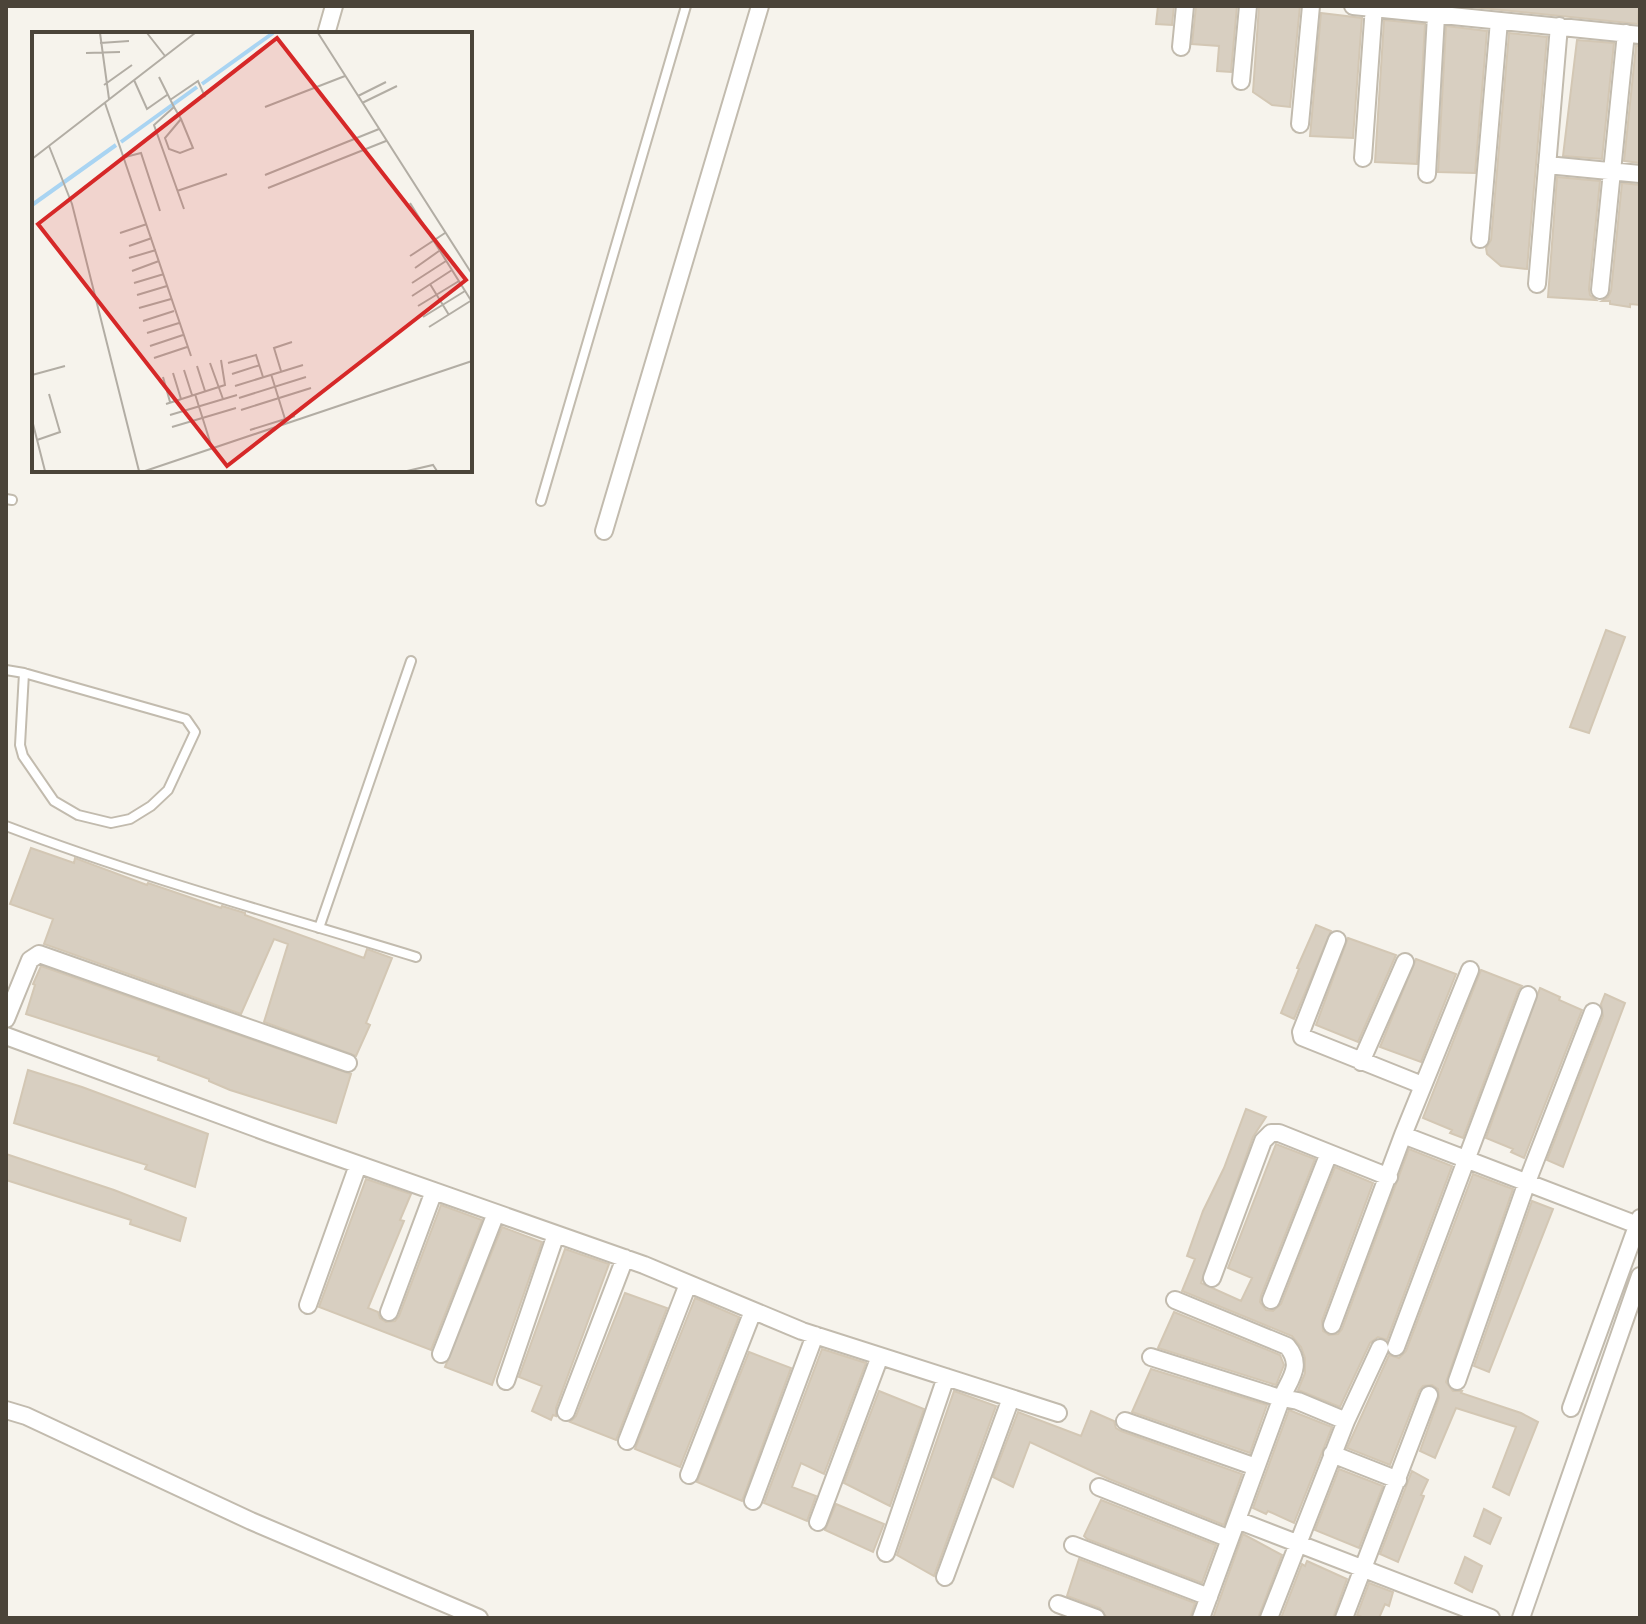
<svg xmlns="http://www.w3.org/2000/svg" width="1646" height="1624" font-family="'DM Sans',sans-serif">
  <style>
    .building { fill: #d8cfc1; stroke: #d3c7b4; stroke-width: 2 }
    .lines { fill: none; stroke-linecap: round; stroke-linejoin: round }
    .service-casing { stroke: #c2bbae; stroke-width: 12 }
    .minor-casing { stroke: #c2bbae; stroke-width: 20 }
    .service { stroke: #fff; stroke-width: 8 }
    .minor { stroke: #fff; stroke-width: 16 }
    .inset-river { fill: none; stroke: #a9d4f2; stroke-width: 4 }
    .inset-road { fill: none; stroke: #b2ada4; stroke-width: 2 }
    .view { fill: #d62828; fill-opacity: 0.15; stroke: #d62828; stroke-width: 4 }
    .inset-edge { fill: none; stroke: #4b4439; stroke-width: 4 }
  </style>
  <rect width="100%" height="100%" fill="#f6f3ec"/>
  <path class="building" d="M1158 6H1174L1172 25 1156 24Z
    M1196 6H1237L1231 72 1217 71 1219 46 1192 44Z
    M1259 6H1300L1290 107 1272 105 1253 92Z
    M1462 6H1639L1638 24Z
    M1321 13 1362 18 1353 138 1310 136Z
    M1384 20 1425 24 1417 164 1375 162Z
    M1446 26 1487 31 1475 173 1438 172Z
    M1509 33 1547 37 1527 269 1501 266 1487 254 1486 248 1491 240Z
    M1577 40 1614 43 1602 159 1563 156Z
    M1636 46H1640V163L1624 161Z
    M1557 177 1600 181 1589 289 1590 295 1596 300 1548 297Z
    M1622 183 1640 185V305L1630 304V307L1610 304V301H1602L1608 297 1611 291Z
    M1606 630 1625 637 1589 733 1570 727Z
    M31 848 74 863 75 858 147 885 148 883 221 908 222 906 245 913V915L364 958 367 949 392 958 366 1023 370 1025 356 1056 264 1022 288 944 274 939 241 1014 44 944 53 919 10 904Z
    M1316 925 1331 931 1294 1019 1281 1013 1299 969 1297 968Z
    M1348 938 1396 955 1358 1042 1316 1025Z
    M1416 959 1456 974 1421 1062 1380 1047Z
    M41 966 351 1074 336 1123 230 1090 209 1081V1079L158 1060 159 1057 26 1014 35 985 33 984Z
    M1481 970 1522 986 1518 991 1463 1138 1450 1133 1452 1130 1423 1118Z
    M1540 988 1560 997 1559 1000 1582 1010 1524 1158 1511 1152 1513 1149 1486 1138Z
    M1605 994 1625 1003 1563 1167 1547 1160 1603 1016 1601 1004Z
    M28 1070 82 1087 208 1134 195 1187 145 1169 147 1165 14 1123Z
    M1246 1109 1266 1117 1253 1137 1201 1283 1241 1301 1252 1278 1228 1268 1276 1144 1315 1159 1261 1296 1260 1302 1266 1310 1273 1311 1281 1304 1335 1167 1373 1183 1322 1321 1323 1331 1329 1335 1338 1334 1342 1329 1409 1149 1452 1166 1387 1340 1378 1337 1370 1343 1340 1407 1298 1390 1305 1373V1358L1301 1347 1292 1336 1182 1291 1195 1259 1187 1256 1203 1211 1224 1168Z
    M6 1154 114 1190 186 1218 180 1241 130 1224 131 1220 6 1180Z
    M1473 1174 1513 1189 1446 1382 1453 1391H1462L1461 1393 1521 1413 1538 1422 1509 1495 1493 1487 1516 1427 1456 1408 1435 1458 1420 1451 1439 1398 1438 1389 1432 1385 1423 1386 1419 1391 1390 1465 1347 1448 1389 1355 1399 1358 1406 1351Z
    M366 1179 411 1194 400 1220 404 1221 368 1308 378 1312 380 1318 386 1322 395 1321 399 1316 441 1205 482 1220 431 1350 319 1307Z
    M1532 1201 1553 1209 1489 1372 1474 1366Z
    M502 1227 542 1242 492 1385 445 1367Z
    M565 1249 609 1264 556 1408V1416L553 1415 551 1420 532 1411 542 1386 519 1377Z
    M625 1293 667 1308 616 1440 570 1422 576 1416Z
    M695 1298 739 1317 680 1467 635 1449Z
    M1174 1312 1280 1355 1284 1365 1276 1385 1158 1348Z
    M822 1349 866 1363 824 1474 801 1463 792 1487 816 1496 807 1521 764 1503Z
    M749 1352 791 1368 742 1501 697 1482Z
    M1151 1369 1267 1405 1250 1453 1132 1412Z
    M879 1391 924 1409 890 1506 844 1483Z
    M954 1391 996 1406 934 1576 897 1555Z
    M1289 1410 1332 1427 1294 1523 1268 1511 1266 1514 1253 1508Z
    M1091 1411 1114 1421 1116 1428 1121 1431 1242 1474 1224 1525 1109 1479 1030 1442 1013 1487 993 1477 1018 1412 1081 1436Z
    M1339 1469 1383 1486 1359 1548 1315 1530Z
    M1412 1471 1428 1480 1421 1495 1424 1496 1398 1562 1380 1554Z
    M1101 1500 1216 1545 1202 1583 1087 1539 1084 1536Z
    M836 1504 884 1524 873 1552 825 1530Z
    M1484 1509 1501 1518 1490 1544 1474 1536Z
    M1243 1534 1282 1555 1258 1618H1213Z
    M1465 1557 1482 1566 1472 1592 1455 1583Z
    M1079 1559 1195 1603 1190 1618H1107L1100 1608 1067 1596Z
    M1307 1561 1347 1579 1333 1618H1281L1302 1564 1305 1566Z
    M1369 1583 1393 1592 1389 1606 1385 1604 1379 1618H1364L1357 1615Z"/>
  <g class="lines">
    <g class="service-casing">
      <path id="service" d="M6 499 12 500
        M541 501 686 6
        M6 670 24 673 186 719 195 732 168 790 151 806 130 819 111 823 78 815 54 801 23 756 20 745 24 673
        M6 826C140 877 279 915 416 957
        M319 928 411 661"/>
    </g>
    <g class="minor-casing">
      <path id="minor" d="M1353 6 1640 35
        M326 34 334 6
        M1181 47 1185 6
        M1241 81 1248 6
        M1300 124 1311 6
        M1363 158 1374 6
        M1547 165 1640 174
        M1427 174 1436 16
        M1480 239 1499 21
        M1537 284 1559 26
        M1600 290 1626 33
        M604 531 760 6
        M1337 940 1301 1032 1302 1037 1422 1085
        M6 1019 30 960 39 954 348 1063
        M6 1036 269 1133 644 1265 802 1331 1058 1413
        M1361 1062 1405 962
        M1403 1135 1640 1226
        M1212 1278 1263 1141 1271 1133H1279L1389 1177
        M1175 1300 1287 1346C1303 1365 1291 1377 1282 1397L1201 1618
        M1271 1300 1329 1153
        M308 1305 358 1165
        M389 1312 434 1191
        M1332 1325 1403 1135 1470 970
        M1396 1347 1528 995
        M441 1354 496 1213
        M1151 1357 1277 1397 1298 1401 1346 1421
        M506 1381 556 1234
        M1457 1381 1527 1182 1593 1012
        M1571 1408 1640 1218
        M6 1410 26 1416 251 1521 479 1618
        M566 1412 625 1258
        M1125 1421 1256 1467
        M627 1441 688 1284
        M1332 1454 1398 1480
        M689 1475 753 1311
        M1099 1487 1230 1539
        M753 1501 815 1335
        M1237 1520 1491 1618
        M818 1522 880 1356
        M1073 1545 1209 1597
        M886 1553 946 1377
        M945 1577 1011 1398
        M1058 1604 1096 1618
        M1269 1618 1346 1421 1380 1348
        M1344 1618 1429 1395
        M1521 1618 1640 1276"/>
    </g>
    <use href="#service" class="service"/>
    <use href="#minor" class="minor"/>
  </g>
  <g transform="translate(32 32)">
    <rect width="440" height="440" fill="#f6f3ec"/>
    <path class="inset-river" d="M170 52 241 1M89 110 165 55M0 173 84 113"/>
    <path class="inset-road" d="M68 1 77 67M115 1 133 24M286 1 440 242M68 11 97 9M54 21 88 20M127 45 142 75 122 93 152 177M102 48 115 77 135 63M72 53 100 33M326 64 354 50M138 68 166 49 173 65M73 71 159 324M330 71 365 54M142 75 149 87 161 116 148 121 137 117 133 106 149 87M233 75 313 44M17 114 40 172 107 439M93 125 109 121 128 179M0 127 163 1M233 143 347 97M236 156 354 109M145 159 195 142M378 171 440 270M88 201 115 192M97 214 120 206M378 224 413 201M97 226 124 218M383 236 407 219M100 239 127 229M102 251 132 242M380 251 414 229M398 252 417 283M105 263 135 254M380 264 420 238M386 274 427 249M107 276 139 267M391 285 433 259M111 289 142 279M397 295 440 268M115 301 147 291M118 314 151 303M122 326 155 315M178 331 191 367M196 331 224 323 231 345M165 334 173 359M152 338 160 363M249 339 242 316 260 310M141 341 149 367M200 342 228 333M239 342 253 387M0 343 33 334M131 345 138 370M203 354 271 333M163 362 180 416M207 366 274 345M134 372 193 353 189 328M209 378 279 356M138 383 205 363M0 388 13 439M140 395 204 376M218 398 263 384M5 408 28 400 17 362M113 439 440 329M375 439 401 433 405 439"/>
    <path class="view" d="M245 6 434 248 195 434 6 192Z"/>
    <rect width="440" height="440" class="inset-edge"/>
  </g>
  <rect width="1646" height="1624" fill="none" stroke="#4b4439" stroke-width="16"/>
</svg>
